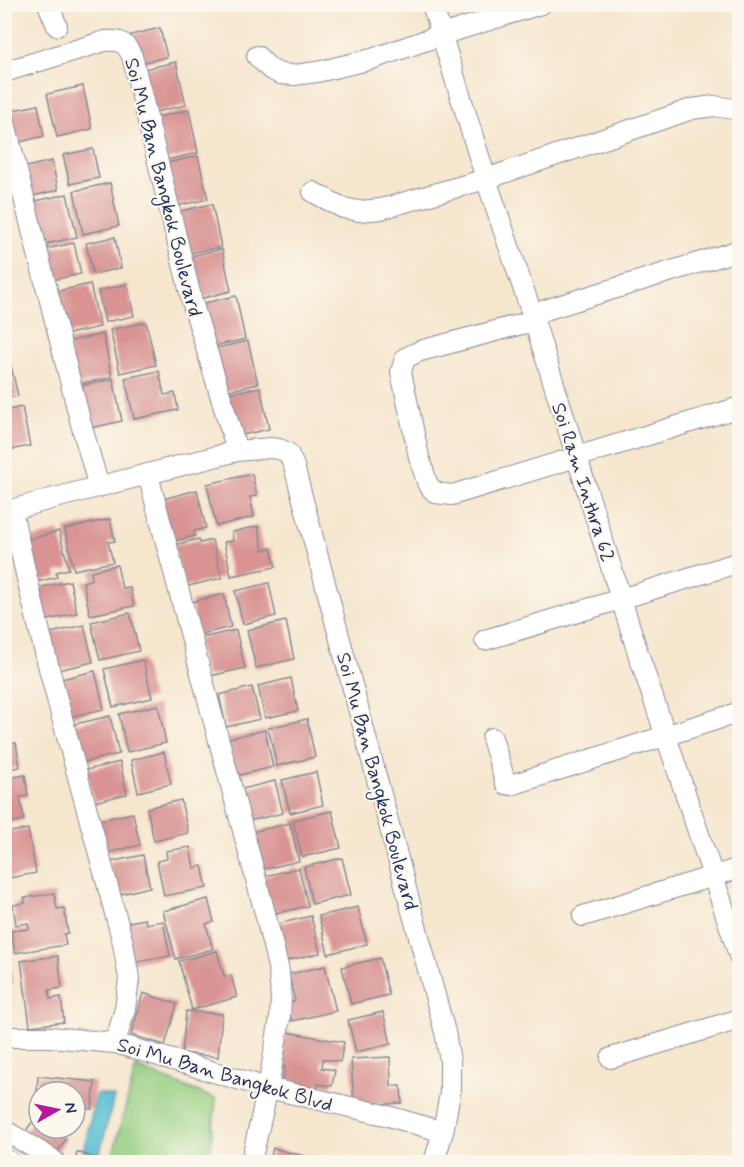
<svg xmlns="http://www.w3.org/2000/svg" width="744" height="1167" font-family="Mynerve,sans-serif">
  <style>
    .green { fill: #96ce81; stroke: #587e70; stroke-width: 1.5 }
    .water { fill: #57bfd4; stroke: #397799; stroke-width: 1.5 }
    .building { fill: #d89392 }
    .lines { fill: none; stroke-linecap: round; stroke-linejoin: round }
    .street-casing { stroke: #888a96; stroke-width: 22 }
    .street { stroke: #fff; stroke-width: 20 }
    .labels { text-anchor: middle; stroke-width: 4.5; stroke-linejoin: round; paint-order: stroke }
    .street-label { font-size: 20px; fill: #1b2f5e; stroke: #fbf7ec }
  </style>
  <rect width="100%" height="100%" fill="#fbf7ec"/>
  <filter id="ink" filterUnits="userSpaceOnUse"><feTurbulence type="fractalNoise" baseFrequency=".0167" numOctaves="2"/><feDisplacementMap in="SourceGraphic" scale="12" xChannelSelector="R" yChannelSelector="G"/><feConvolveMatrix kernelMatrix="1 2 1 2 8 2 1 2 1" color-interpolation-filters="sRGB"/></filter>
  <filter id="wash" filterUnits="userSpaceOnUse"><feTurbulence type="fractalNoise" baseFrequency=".008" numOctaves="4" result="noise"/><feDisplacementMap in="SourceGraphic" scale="24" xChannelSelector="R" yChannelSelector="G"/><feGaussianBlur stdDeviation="1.35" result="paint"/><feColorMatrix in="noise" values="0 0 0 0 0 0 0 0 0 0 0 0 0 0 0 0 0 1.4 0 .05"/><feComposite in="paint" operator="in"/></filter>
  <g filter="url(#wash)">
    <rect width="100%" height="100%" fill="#f6e6ce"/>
    <path class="green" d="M136 1067 216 1099 210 1154 211 1162H111Z"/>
    <path class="water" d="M97 1093 114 1097 99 1156 83 1151Z"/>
    <g id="blocks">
      <path class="building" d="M160 28 167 57 137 64 131 35Z
        M176 62 186 105 150 113 140 70Z
        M83 86 92 129 57 137 47 94Z
        M38 105 44 136 16 143 9 111Z
        M189 110 198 153 162 161 153 118Z
        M93 149 99 178 70 184 63 155Z
        M198 156 208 199 172 207 162 164Z
        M52 161 58 190 29 197 22 168Z
        M110 183 119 226 83 234 74 191Z
        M67 194 77 237 41 245 31 202Z
        M212 204 221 247 185 254 176 212Z
        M115 237 121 268 93 274 86 243Z
        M74 243 81 274 52 280 46 249Z
        M222 249 231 291 195 300 186 257Z
        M90 284 100 327 64 335 54 292Z
        M127 284 134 316 105 322 98 291Z
        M236 296 245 339 209 347 200 304Z
        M146 322 156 365 120 373 110 330Z
        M103 334 112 377 76 385 67 342Z
        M248 341 258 384 222 392 212 349Z
        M9 357 18 396 4 399V358Z
        M159 371 164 395 175 393 178 410 134 419 125 378Z
        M113 379 122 421 86 429 77 387Z
        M260 387 269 429 233 437 224 394Z
        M22 407 30 446 4 451V411Z
        M252 474 257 496 250 497 254 517 216 526 207 484Z
        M197 490 206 528 194 531 195 536 170 542 159 500Z
        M110 519 115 541 108 542 113 562 74 570 65 529Z
        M258 526 263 550 271 548 276 567 231 576 224 542 233 541 232 532Z
        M59 531 69 569 56 572 57 577 33 583 22 541Z
        M199 539 200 543 212 540 222 578 184 587 174 545Z
        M117 565 122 588 130 587 134 606 90 615 83 582 92 579 91 571Z
        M70 581 77 613 44 621 37 588Z
        M269 583 276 616 243 624 235 591Z
        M224 594 231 627 198 635 191 602Z
        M130 613 139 651 100 660 91 622Z
        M286 621 294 659 256 668 247 630Z
        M84 625 93 662 54 671 46 634Z
        M236 630 245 668 206 677 197 639Z
        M143 660 152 698 113 707 104 669Z
        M95 671 104 709 65 718 57 680Z
        M291 678 298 711 265 718 258 686Z
        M252 687 260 719 226 727 219 695Z
        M158 705 166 743 127 752 119 714Z
        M110 716 119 754 80 763 71 725Z
        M307 719 315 757 277 766 268 728Z
        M265 730 273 767 235 776 226 739Z
        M4 739H6L7 745 16 743 20 767 4 770Z
        M164 752 171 784 138 792 131 760Z
        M120 762 127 794 94 802 86 770Z
        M316 772 323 805 290 813 282 780Z
        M25 775 28 796 20 797 24 820 4 824V779Z
        M275 781 283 813 249 821 242 789Z
        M181 800 188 833 154 841 147 808Z
        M332 811 341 848 302 857 293 820Z
        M133 813 140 845 106 853 99 820Z
        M290 823 299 861 260 870 252 832Z
        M28 829 36 873 4 879V833Z
        M190 847 194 868 202 866 207 888 164 896 157 861 167 859 166 851Z
        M143 855 150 887 117 895 109 862Z
        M342 858 351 895 312 904 304 867Z
        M299 868 308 906 269 915 261 877Z
        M54 893 57 909 64 908 68 933 64 934 66 945 15 953 11 931 29 929 28 923 16 925 13 905 25 903 24 898Z
        M208 899 214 922 206 924 213 949 176 959 163 911Z
        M358 907 367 944 328 954 319 916Z
        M311 916 320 953 281 962 273 925Z
        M145 919 146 924 163 921 170 956 132 963 124 923Z
        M217 951 224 976 231 975 237 997 192 1010 179 961Z
        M58 956 62 988 49 990 50 999 61 997 64 1022 30 1026 21 961Z
        M380 958 389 995 351 1004 342 967Z
        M9 961 13 983 4 984V962Z
        M325 966 336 1011 292 1021 288 1003 295 1001 289 974Z
        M4 989H8L11 1009 4 1010Z
        M143 993 177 1004 165 1045 131 1035Z
        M186 1011 222 1014 218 1057 182 1053Z
        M383 1012 391 1044 356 1052 348 1020Z
        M286 1032 344 1042 340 1062 323 1059 322 1068 335 1070 332 1086 318 1084V1090L282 1089 285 1067 280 1065Z
        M390 1057 391 1086H401L402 1103 354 1106 351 1059Z
        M38 1076 95 1082 92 1109 75 1108V1092H39V1104L36 1103Z
        M35 1118 39 1121V1128H50L66 1139 55 1156 23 1135Z
        M273 1148 324 1161V1162H270Z
        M77 1152 102 1160 101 1162H75Z"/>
    </g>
  </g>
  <g filter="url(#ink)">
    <use href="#blocks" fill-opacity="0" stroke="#888a96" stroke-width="1.5"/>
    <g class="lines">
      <g class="street-casing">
        <path id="street" d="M48 4 57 26
          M432 4 486 179 532 314 638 653 713 876 740 958
          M257 56 270 69 280 74 294 75 317 72 372 59 441 35 541 4
          M4 72 105 41C121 40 125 42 132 56L192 301 237 451
          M4 119 81 424 99 487
          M313 192 343 208 359 211 381 209 486 179 692 109 714 106 740 110
          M532 314 740 250
          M533 321 420 351 405 358 401 372 419 457 428 485 436 493 452 495 740 407
          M148 475 265 913 279 971 281 999 280 1018 268 1088 251 1162
          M12 510C42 656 85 799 123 943L129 979 125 1009 115 1043
          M4 512 47 500 237 451 270 448 279 449 288 453 294 466 409 900 445 1032 450 1061V1093L443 1132 434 1162
          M485 640 621 599 740 562
          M492 738 506 784 511 785 740 712
          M583 916 740 868
          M4 1037H50L115 1043 268 1088 385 1115 443 1132
          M611 1058 740 1019
          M4 1130 49 1157 55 1162
          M4 1159 10 1162"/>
      </g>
      <use href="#street" class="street"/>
    </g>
  </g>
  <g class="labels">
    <g class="street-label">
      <text transform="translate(164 187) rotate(76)" y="7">Soi Mu Ban Bangkok Boulevard</text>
      <text transform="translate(584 482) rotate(72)" y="7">Soi Ram Inthra 62</text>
      <text transform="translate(378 781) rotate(75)" y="7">Soi Mu Ban Bangkok Boulevard</text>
      <text transform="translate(225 1074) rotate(16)" y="7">Soi Mu Ban Bangkok Blvd</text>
    </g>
  </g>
  <rect width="744" height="1167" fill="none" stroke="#fbf7ec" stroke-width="24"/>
  <g transform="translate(57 1110) rotate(81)"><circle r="28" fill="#fbf7ec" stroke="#a1a7b3" stroke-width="1.5"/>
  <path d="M0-4.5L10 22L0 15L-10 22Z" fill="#b5179e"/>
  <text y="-9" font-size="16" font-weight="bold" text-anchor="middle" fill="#1b2f5e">N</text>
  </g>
</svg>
